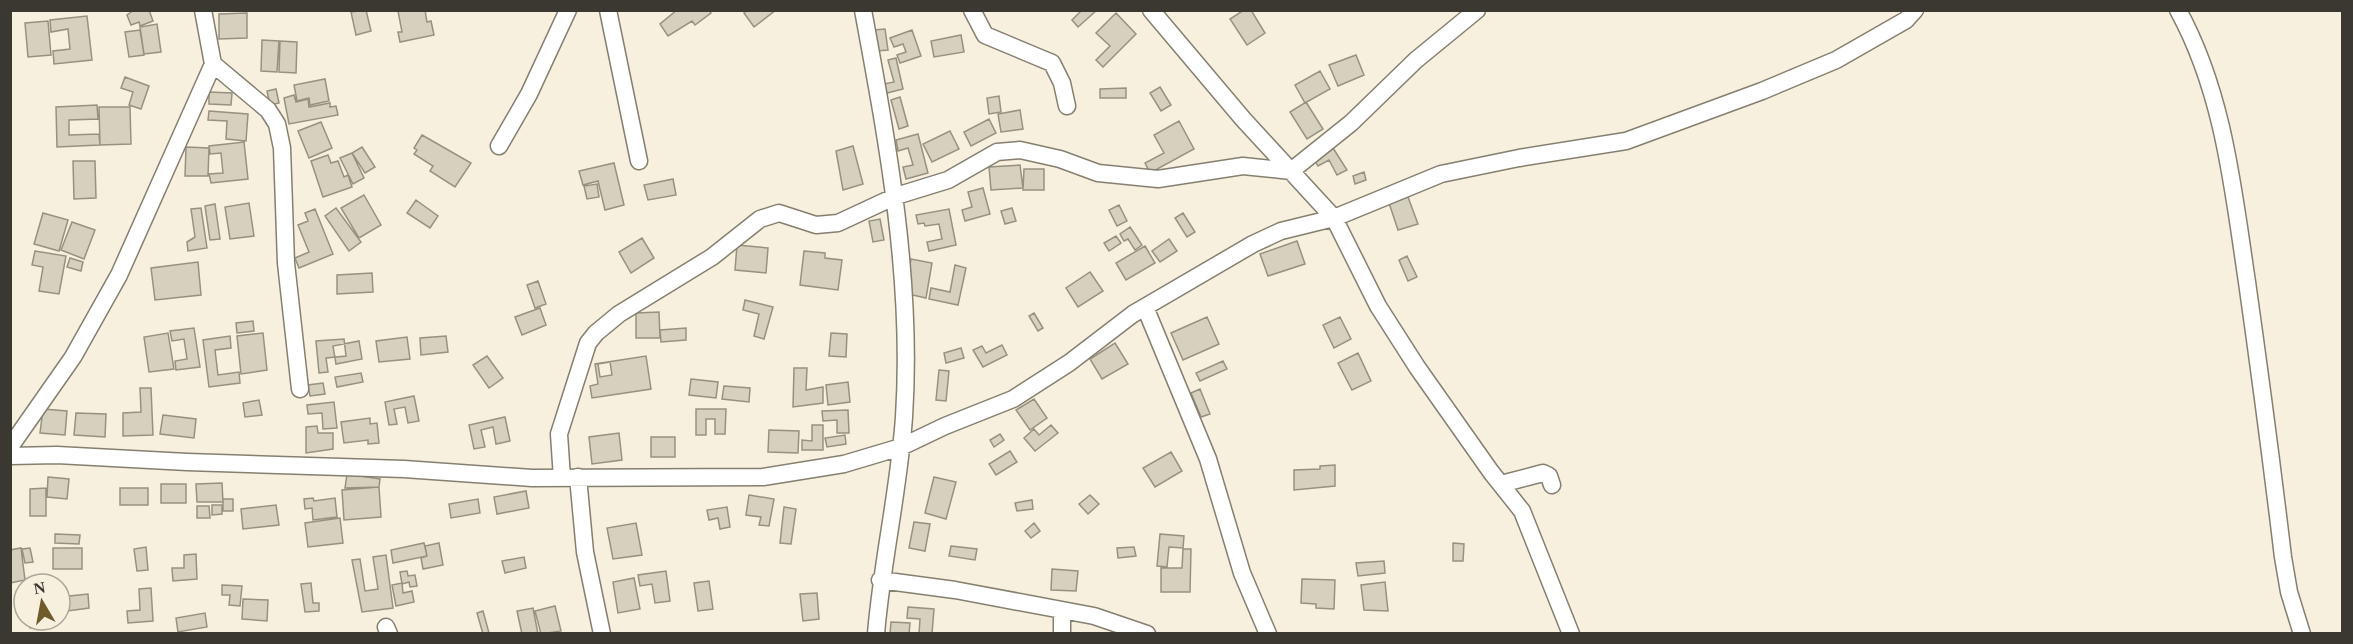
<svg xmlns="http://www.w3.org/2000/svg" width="2353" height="644" font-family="'Times New Roman',serif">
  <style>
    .building { fill: #d6d0bf; stroke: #979181; stroke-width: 1.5; fill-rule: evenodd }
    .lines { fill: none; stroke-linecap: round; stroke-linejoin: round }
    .minor-casing { stroke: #857f6f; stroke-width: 19 }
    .minor { stroke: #fff; stroke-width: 16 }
  </style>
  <rect width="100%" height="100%" fill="#f7f0de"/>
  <path class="building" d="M134 10H149L153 21 140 26 139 22 131 25 127 15Z
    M366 10 371 31 356 35 351 12Z
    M425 10 427 22 431 21 434 35 400 42 398 32H402L398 11Z
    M677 10H709L711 13 695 25 692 21 668 36 660 24Z
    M747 10H776L754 27 744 13Z
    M1082 10H1097L1078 27 1072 20Z
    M1244 10H1251L1265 33 1247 45 1230 19Z
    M247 13V38L219 39V14Z
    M1116 13 1136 34 1103 67 1096 60 1110 46 1096 33Z
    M87 16 92 60 54 64 53 51 70 49 68 29 51 32 50 20Z
    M48 21 51 55 28 57 25 23Z
    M157 24 161 52 144 54 140 27Z
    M885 29 888 50 877 51 874 30Z
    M140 30 144 55 129 57 125 32Z
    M912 30 921 56 900 63 897 55 906 52 903 44 894 47 890 38Z
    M961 35 964 52 934 57 931 41Z
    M262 40 279 41 277 72 261 71Z
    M280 41 297 42 296 73 279 72Z
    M1356 55 1364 75 1338 86 1329 65Z
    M896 58 903 89 887 93 884 84 894 82 888 60Z
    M1320 71 1330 89 1305 103 1295 85Z
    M125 77 149 86 141 109 129 105 133 92 121 88Z
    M325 79 329 101 310 105 309 98 297 101 294 85Z
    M1160 87 1171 105 1161 111 1150 93Z
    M1126 88V98H1100V89Z
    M276 89 279 103 270 105 267 91Z
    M209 92 232 93 231 105 209 104Z
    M294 95 296 102 308 99 309 107 330 103V107L336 106 338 115 289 124 284 98Z
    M999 96 1001 112 989 114 987 98Z
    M900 97 908 126 899 129 891 100Z
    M1306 102 1323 129 1307 139 1290 112Z
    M97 105 98 119 69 120V135L99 134 100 145 57 147 56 107Z
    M99 107H130L131 144 100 145Z
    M1020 110 1023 129 1001 132 998 114Z
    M209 111 248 114 246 141 226 139 227 121 208 120Z
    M989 119 996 133 971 146 964 132Z
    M1179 121 1194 149 1150 173 1145 163 1164 153 1154 135Z
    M321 122 332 148 309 158 298 131Z
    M950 131 959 149 932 162 923 144Z
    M918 134 928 173 906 179 903 167 913 165 908 148 898 151 896 140Z
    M422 135 471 163 455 187 430 171 433 166 414 154 417 150 414 148Z
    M244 142 248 179 211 183 209 174 223 173 221 153 210 154 209 146Z
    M853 146 863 184 843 190 836 151Z
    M186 147 209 148 208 176H185Z
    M362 147 375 167 365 173 352 153Z
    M1333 148 1347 170 1337 175 1329 160 1318 166 1314 159Z
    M352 153 364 178 353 184 340 158Z
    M328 155 331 163 338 161 344 177 348 175 352 187 323 197 311 161Z
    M73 161H95L96 198 74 199Z
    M614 163 624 205 605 210 598 181 583 185 579 171Z
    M1020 165 1023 188 991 190 989 167Z
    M1024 169H1044V190H1023Z
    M1364 172 1366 180 1355 184 1353 176Z
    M673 179 676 195 648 200 644 185Z
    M597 184 599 197 587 199 584 186Z
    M983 188 990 214 965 221 962 210 972 207 968 192Z
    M364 195 381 225 359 238 341 208Z
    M1408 197 1418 224 1398 230 1389 203Z
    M416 200 438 216 430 228 407 213Z
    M249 203 254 236 230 239 225 207Z
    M215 204 220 239 210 240 205 206Z
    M1119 205 1127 221 1117 226 1109 210Z
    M201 208 207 248 188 251 187 242 195 237 191 209Z
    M336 208 361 242 349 251 325 216Z
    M1012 208 1016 221 1005 224 1001 211Z
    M315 209 333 254 299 268 295 258 309 252 298 225 308 221 305 213Z
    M949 209 956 245 929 251 927 242 942 239 939 224 925 226 924 223 918 224 916 215Z
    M43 213 68 220 59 251 34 244Z
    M1183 213 1195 232 1187 237 1175 218Z
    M880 219 884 240 873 242 869 221Z
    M72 222 95 230 84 259 61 250Z
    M1130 227 1142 245 1135 250 1128 239 1124 241 1120 234Z
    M1116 236 1121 243 1109 251 1104 243Z
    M642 238 654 258 631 273 619 252Z
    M1169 239 1177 251 1160 262 1152 251Z
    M1297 241 1305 264 1268 276 1260 254Z
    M737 245 768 248 766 273 735 270Z
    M1145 246 1155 263 1126 280 1116 263Z
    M35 251 66 256 59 294 39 291 43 267 32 265Z
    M804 251 825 253V258L842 260 838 290 800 285Z
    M1407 256 1417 277 1408 281 1399 260Z
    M70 258 83 262 81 271 67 267Z
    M911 259 932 263 926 298 908 294 907 281Z
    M198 262 201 295 155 300 151 268Z
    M955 265 966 268 958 305 929 299 931 288 950 292Z
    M1090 272 1103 291 1078 307 1066 288Z
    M372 273 373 292 337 294V275Z
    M538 281 546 304 535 308 527 285Z
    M745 300 773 307 764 339 754 336 759 314 743 310Z
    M540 308 546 325 522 335 515 317Z
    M659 312 660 338H636V313Z
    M1034 313 1043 328 1038 331 1029 316Z
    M1207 317 1219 344 1183 360 1171 333Z
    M1340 317 1351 339 1334 348 1323 325Z
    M253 321 254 331 237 333 236 323Z
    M194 328 200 367 176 370 175 361 187 359 184 339 172 341 170 331Z
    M686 328V340L661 342 660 330Z
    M168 333 174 369 149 372 144 337Z
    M263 333 267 370 241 374 237 336Z
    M831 333 847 334 846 357 829 356Z
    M230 336 231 348 215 350 218 375 239 372 240 383 209 387 203 340Z
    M446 336 448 352 421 355 420 338Z
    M407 337 410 359 379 362 376 341Z
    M344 339 346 356 326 358 328 372 319 373 316 341Z
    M359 341 362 359 336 364 333 346Z
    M1115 343 1128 364 1102 379 1090 359Z
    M1002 345 1007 355 983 367 973 350 982 346 986 353Z
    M961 348 964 358 946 363 944 353Z
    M1358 353 1371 381 1352 390 1338 363Z
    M487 356 503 378 489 388 473 365Z
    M646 356 651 389 592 398 590 386 598 384 595 364ZM610 362 612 375 600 377 598 364Z
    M1223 361 1227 369 1200 381 1196 373Z
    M794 368H807L806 390 823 387V403L793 407Z
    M939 370 949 371 946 401 936 400Z
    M361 373 363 382 337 387 335 377Z
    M691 379 718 382 716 398 689 395Z
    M848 382 850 402 828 405 826 385Z
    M323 383 325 394 310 396 308 385Z
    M724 386 750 388 749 402 722 399Z
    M140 388H151L153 435 123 436V413L141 412Z
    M1200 389 1210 414 1201 417 1191 393Z
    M414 396 419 421 408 423 405 407 394 409 397 424 389 425 385 402Z
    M1034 399 1047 418 1030 430 1016 410Z
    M259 400 262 415 245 417 243 403Z
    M334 402 337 428 323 429 322 413 308 414 307 405Z
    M43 409 67 411 65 435 40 433Z
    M696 409H726L725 434H715V419H706V435H696Z
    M848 410 849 433H837V420L823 421 822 411Z
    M76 413 106 414 105 437 74 435Z
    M163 415 196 419 194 438 160 434Z
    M505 417 510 441 496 444 493 427 481 430 485 447 474 449 469 425Z
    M370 418V424L377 423 379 443 368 444V440L344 443 341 422Z
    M812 425H823V450H802V440L812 441Z
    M1051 425 1058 433 1035 451 1024 438 1034 429 1039 435Z
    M317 426 318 433H333V449L306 453V427Z
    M769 430 799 431 798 453 768 452Z
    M619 433 622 460 592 464 589 437Z
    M1000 434 1004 440 994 447 990 440Z
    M845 435 846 444 827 447 825 438Z
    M651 437H675V457H651Z
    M1010 451 1017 462 996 475 989 464Z
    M1171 452 1182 471 1155 487 1143 468Z
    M1335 465V486L1294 490V470L1320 469V466Z
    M347 474 380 479 379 487 345 488Z
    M48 477 69 479 67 499 47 497Z
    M934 477 956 482 946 519 925 513Z
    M222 483 223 502H197L196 484Z
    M161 484H186V503H161Z
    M379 487 381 517 344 520 342 490Z
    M46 488V516H30V489Z
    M120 488H148V505H120Z
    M526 491 529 508 497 514 494 497Z
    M749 495 774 499 769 526 759 525 761 517 746 515Z
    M1090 495 1099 504 1088 514 1079 504Z
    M313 498 314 501 335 498 337 517 313 520 312 508 305 509 304 499Z
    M223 499H233V511H223Z
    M478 499 480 513 451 518 449 504Z
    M1032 500 1033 509 1017 511 1015 503Z
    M212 505H222V514L212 515Z
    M276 505 279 525 243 529 241 509Z
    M197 506H209L210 518H197Z
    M727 507 730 527 720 529 718 518 709 520 707 510Z
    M784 507 796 509 791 544 780 543Z
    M340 518 343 543 308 547 305 523Z
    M914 522 930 524 925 551 909 548Z
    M636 523 642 555 613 559 607 528Z
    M1034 523 1040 531 1031 538 1025 531Z
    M55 534 80 535 79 544 55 543Z
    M1160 534 1184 536 1183 548 1169 547 1167 567 1157 566Z
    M424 543 427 556 393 563 391 550Z
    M439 543 443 565 423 569 421 558 427 556 425 546Z
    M1453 543 1464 544 1463 561H1453Z
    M951 546 977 549 975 560 949 556Z
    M146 547 148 570 137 571 134 549Z
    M1134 547 1136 556 1118 558 1117 548Z
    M21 548 25 580 10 583V550Z
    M30 548 33 562 25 563 22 549Z
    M53 548H82V569H53Z
    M1183 549H1191L1190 592H1161V568H1182Z
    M196 554 197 579 173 581 172 568H184V555Z
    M386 555 393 608 362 612 352 560 360 559 365 591 378 589 373 557Z
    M524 557 526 568 505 573 502 561Z
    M1384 561 1385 573 1358 576 1356 563Z
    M1052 569 1078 571 1076 591 1051 590Z
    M407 571 408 576 415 575 417 586 410 587 409 582 402 584 400 572Z
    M666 571 670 601 655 603 652 584 640 586 638 575Z
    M634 578 640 609 618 613 613 582Z
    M1302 579 1335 580 1334 609 1316 608V604L1301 603Z
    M709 581 713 609 698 611 694 583Z
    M1385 582 1388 611 1364 610 1361 585Z
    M311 583 313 603H319V611L305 612 301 584Z
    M402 583 403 593 412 591 414 602 396 606 392 585Z
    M222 585 242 586 240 606 229 605 230 595H222Z
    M151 588 153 621 128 623 127 611 140 610 139 589Z
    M817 593 819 619 803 621 800 594Z
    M88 594 89 608 60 612V597Z
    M243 599 268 600 267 621 242 619Z
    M555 606 561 631 541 634 535 611Z
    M908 607 934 609 932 634H919L920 619 907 618Z
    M533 608 538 634H522L517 611Z
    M483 611 489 633 487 634H483L477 613Z
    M205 613 207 627 178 632 176 618Z
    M28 620H53L54 625 30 628Z
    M891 622 910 623 909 634H890Z"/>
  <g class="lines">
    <g class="minor-casing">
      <path id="minor" d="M203 10 213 64 268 110 277 124 282 148 286 263 300 389
        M608 10 639 161
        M863 10C888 145 913 280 904 417 899 490 882 561 876 634
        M972 10 985 35 1052 63 1062 83 1067 106
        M1151 10 1243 119 1334 218 1378 306 1417 367 1491 472 1522 511 1571 634
        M2178 10C2224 94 2233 189 2247 282 2260 374 2272 465 2283 557L2289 592 2302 634
        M499 146 529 94 568 10
        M1145 307 1208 459 1242 573 1268 634
        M10 447 73 357 119 275 213 64
        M10 456 57 455 187 462 404 469 532 478 763 477 844 464 901 447 945 426 1013 399 1069 363 1133 314 1253 244 1281 231 1334 218 1441 174 1519 158 1626 141 1762 91 1836 60 1906 20 1915 10
        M578 477 585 552 602 634
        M562 478 559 434 588 343 596 333 619 314 712 257 760 219 779 213 816 225 838 223 896 196 948 180 997 152 1020 150 1060 159 1098 173 1158 179 1243 166 1291 171 1351 123 1416 60 1477 10
        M1501 484 1543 473 1549 476 1552 485
        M880 580 955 590 1094 616 1147 634
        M1062 611V634
        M386 627 389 634"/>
    </g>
    <use href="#minor" class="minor"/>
  </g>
  <rect width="2353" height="644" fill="none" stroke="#3a3831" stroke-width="24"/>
  <g transform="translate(42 602) rotate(350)"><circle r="28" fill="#f7f0de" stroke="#aba699" stroke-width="1.5"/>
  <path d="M0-4.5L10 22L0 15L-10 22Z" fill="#6d5b29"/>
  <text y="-9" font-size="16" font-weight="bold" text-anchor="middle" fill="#3a3831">N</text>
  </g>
</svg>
